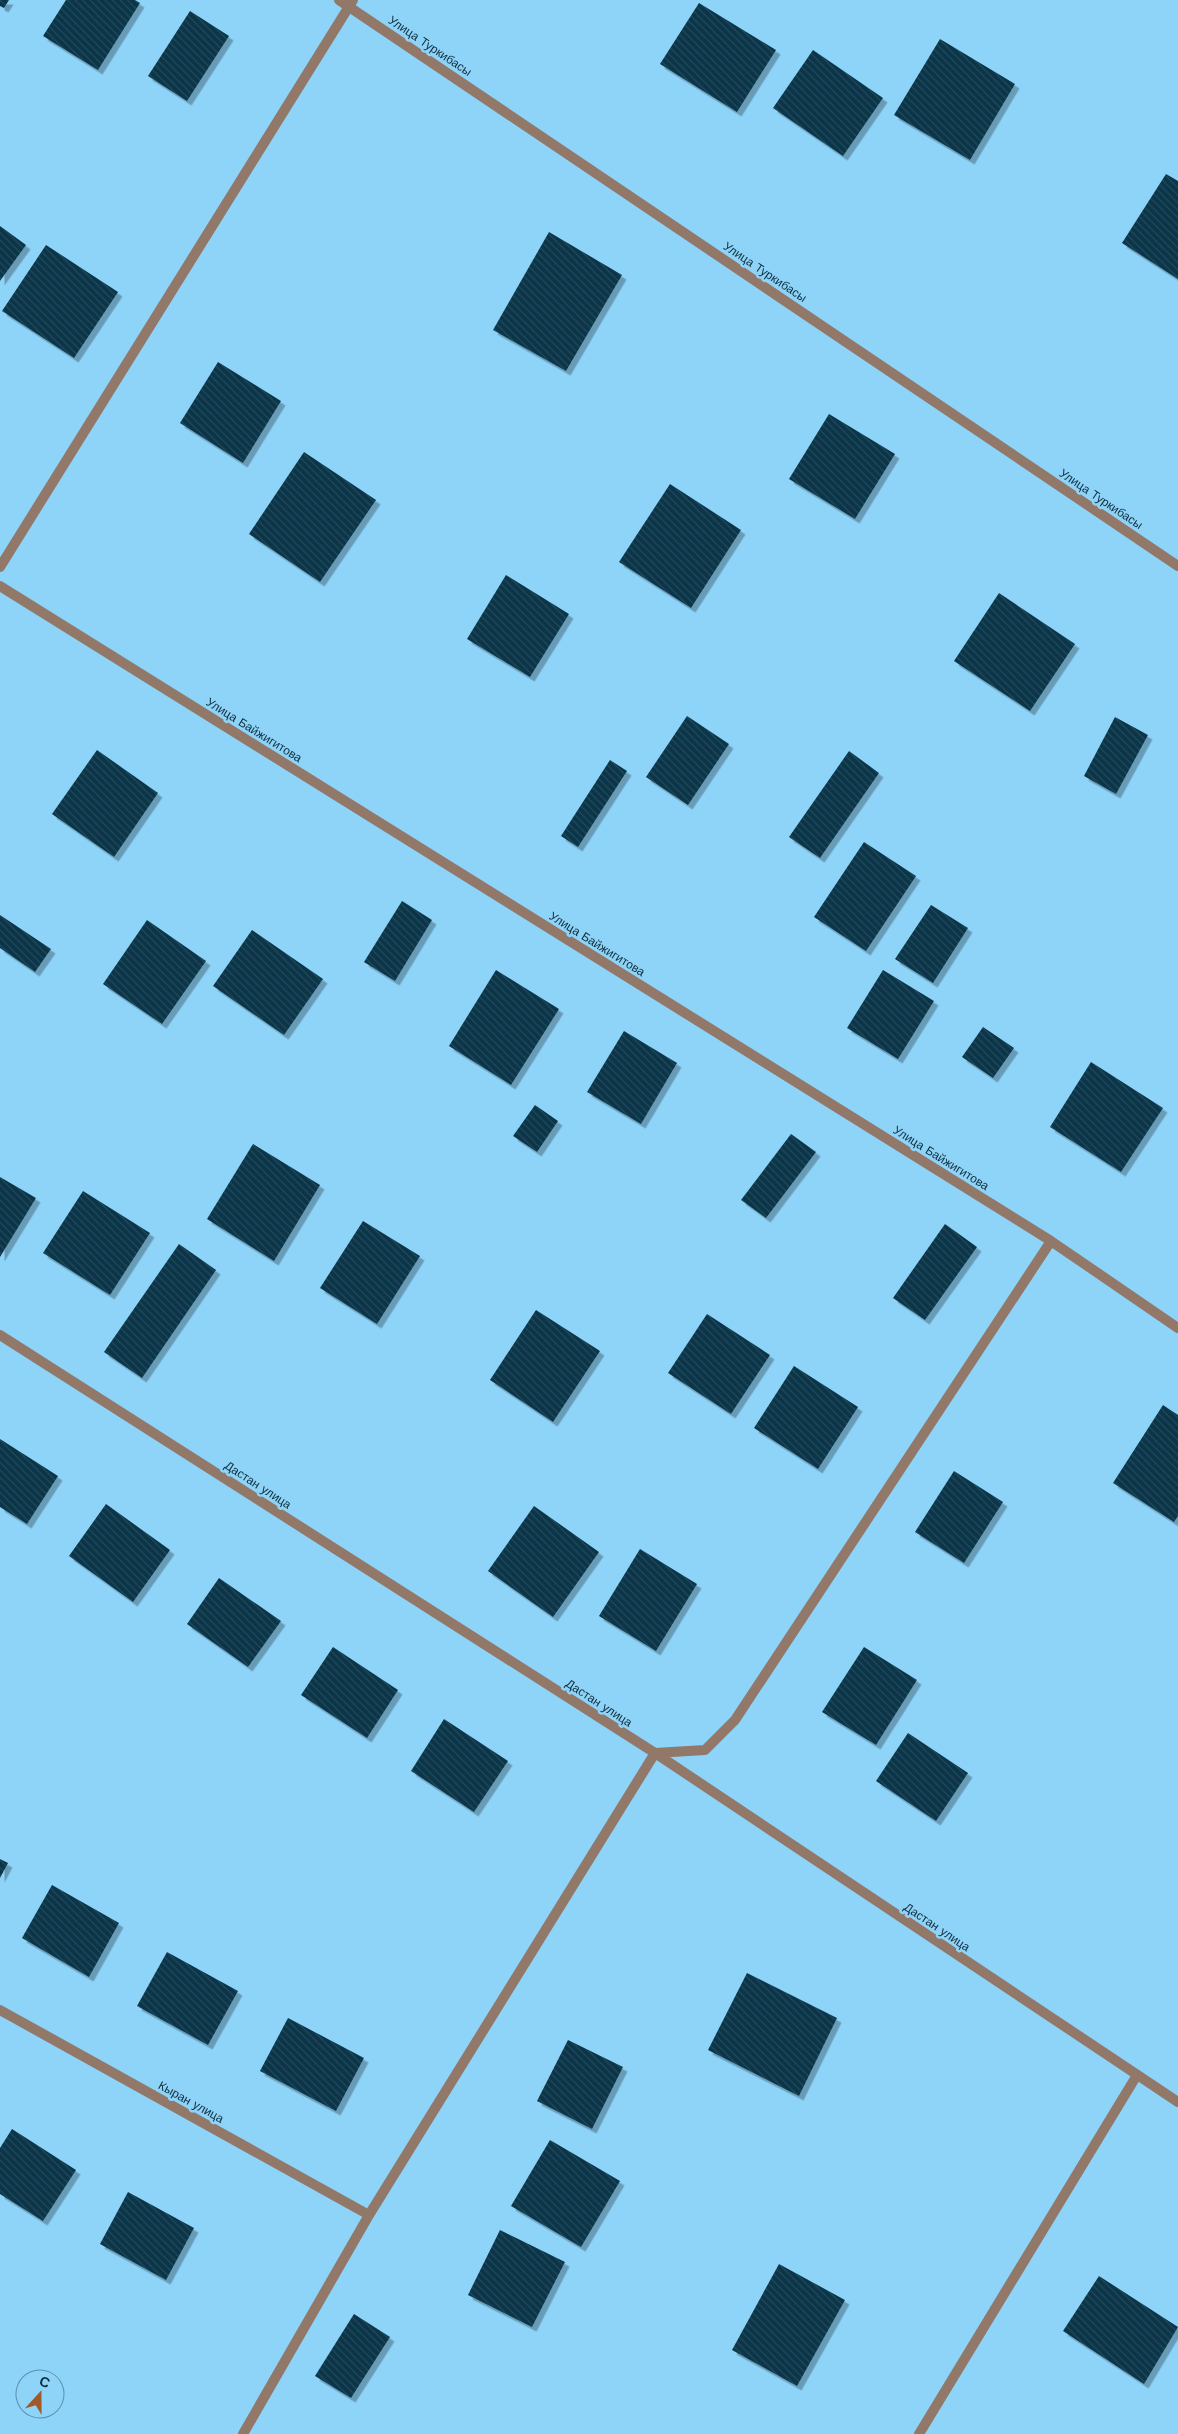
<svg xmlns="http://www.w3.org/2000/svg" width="1178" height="2434" font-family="'Work Sans',sans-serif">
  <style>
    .building { fill: url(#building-back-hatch); filter: url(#shadow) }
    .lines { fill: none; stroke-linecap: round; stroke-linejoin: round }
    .lane { stroke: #927869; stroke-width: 10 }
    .street { stroke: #927869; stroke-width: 10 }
    .labels { text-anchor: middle; stroke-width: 5; stroke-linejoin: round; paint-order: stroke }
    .street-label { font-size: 12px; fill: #102e3c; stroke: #8ed3f8 }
  </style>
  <defs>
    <pattern id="building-back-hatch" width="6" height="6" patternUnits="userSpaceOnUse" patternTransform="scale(1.25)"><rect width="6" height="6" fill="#093548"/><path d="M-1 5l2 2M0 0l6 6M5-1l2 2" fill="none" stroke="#234a5b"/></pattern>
    <filter id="shadow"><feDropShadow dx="4.5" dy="4.5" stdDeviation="0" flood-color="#0004"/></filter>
  </defs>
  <rect width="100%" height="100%" fill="#8ed3f8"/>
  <path class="building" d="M0 0H9L4 8 0 6Z
    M66 0H135L140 3 98 70 43 36Z
    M699 3 776 50 737 112 660 64Z
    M190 11 229 36 187 101 148 76Z
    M940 39 1015 84 970 160 894 115Z
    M813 50 883 98 843 156 773 108Z
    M1166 174 1178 181V279L1122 243Z
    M0 226 26 245 0 281Z
    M549 232 622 275 566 371 493 330Z
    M46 245 118 292 74 358 2 311Z
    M218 362 281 401 243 463 180 423Z
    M829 414 895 454 855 519 789 479Z
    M304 452 376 500 320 582 249 534Z
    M670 484 741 530 691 608 619 562Z
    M506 575 569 614 530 677 467 639Z
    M999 593 1075 644 1030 711 954 661Z
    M687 716 729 744 688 805 646 777Z
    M1115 717 1148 735 1116 794 1084 776Z
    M97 750 158 793 114 857 52 814Z
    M849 751 879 773 820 858 789 837Z
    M610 760 627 771 578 847 561 836Z
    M864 842 916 876 866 951 814 917Z
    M402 901 432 920 395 981 364 962Z
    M931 905 968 928 933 983 895 959Z
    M0 915 51 949 35 972 0 948Z
    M147 920 206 961 162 1024 103 984Z
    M252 930 323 979 284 1035 213 986Z
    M496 970 559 1009 511 1085 449 1046Z
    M883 970 934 1001 898 1059 847 1028Z
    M983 1027 1014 1048 993 1078 962 1057Z
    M624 1031 677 1063 641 1124 587 1092Z
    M1091 1062 1163 1108 1121 1172 1050 1127Z
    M535 1105 558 1121 537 1152 513 1136Z
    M791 1134 816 1152 766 1218 741 1200Z
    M253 1144 320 1185 274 1261 207 1219Z
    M0 1177 36 1198 0 1257Z
    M83 1191 150 1233 110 1295 43 1253Z
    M363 1221 420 1256 377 1324 320 1288Z
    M945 1224 977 1247 925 1320 893 1298Z
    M179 1244 216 1270 142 1378 104 1352Z
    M536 1310 600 1351 553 1422 490 1380Z
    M707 1314 770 1355 731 1414 668 1373Z
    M794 1366 858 1407 818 1469 754 1428Z
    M1163 1405 1178 1415V1516L1174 1522 1113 1483Z
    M0 1439 58 1476 27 1524 0 1507Z
    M954 1471 1003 1502 964 1563 915 1532Z
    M106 1504 170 1550 133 1602 69 1556Z
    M534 1506 599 1552 553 1617 488 1571Z
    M640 1549 697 1584 656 1651 599 1616Z
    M219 1578 281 1621 248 1667 187 1624Z
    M333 1647 398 1690 367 1738 301 1695Z
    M864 1647 917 1680 876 1745 822 1712Z
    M444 1719 508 1761 474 1812 411 1771Z
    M908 1733 968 1773 936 1821 876 1781Z
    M0 1859 8 1863 0 1878Z
    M52 1885 119 1923 89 1977 22 1938Z
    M167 1952 238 1991 208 2045 137 2006Z
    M747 1973 837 2018 799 2096 708 2050Z
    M288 2018 364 2058 336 2111 260 2071Z
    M568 2040 623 2067 592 2129 537 2101Z
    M12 2129 76 2170 43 2221 0 2194V2148Z
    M550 2140 620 2181 581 2247 511 2206Z
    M128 2192 194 2228 166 2280 100 2244Z
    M500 2230 565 2262 532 2327 468 2295Z
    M779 2264 845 2300 797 2386 732 2350Z
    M1099 2276 1178 2327 1144 2384 1063 2331Z
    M354 2314 390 2337 351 2398 315 2376Z"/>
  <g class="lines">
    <path class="lane" d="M919 2434 1137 2075"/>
    <path class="street" d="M339 0 1178 566
      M0 567 353 0
      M0 586 1051 1241 1178 1328
      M0 1335 655 1753 1178 2102
      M0 2010 369 2215
      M243 2434 369 2215 655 1753 705 1750 735 1720 1051 1241"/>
  </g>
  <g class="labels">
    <g class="street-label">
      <text transform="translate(430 46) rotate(34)" y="4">Улица Туркибасы</text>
      <text transform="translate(765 272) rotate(34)" y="4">Улица Туркибасы</text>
      <text transform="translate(1101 499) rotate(34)" y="4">Улица Туркибасы</text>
      <text transform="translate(254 730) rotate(32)" y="4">Улица Байжигитова</text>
      <text transform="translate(597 944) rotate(32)" y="4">Улица Байжигитова</text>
      <text transform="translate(941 1158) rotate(32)" y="4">Улица Байжигитова</text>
      <text transform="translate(258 1485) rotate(33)" y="4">Дастан улица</text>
      <text transform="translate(599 1703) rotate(33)" y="4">Дастан улица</text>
      <text transform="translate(937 1927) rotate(34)" y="4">Дастан улица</text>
      <text transform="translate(191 2102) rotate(29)" y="4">Кыран улица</text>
    </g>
  </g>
  <g transform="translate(40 2394) rotate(21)"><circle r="24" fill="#8ed3f8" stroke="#5c91ad"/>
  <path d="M0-4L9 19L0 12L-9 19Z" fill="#9e5a2b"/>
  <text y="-8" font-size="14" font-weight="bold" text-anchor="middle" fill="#102e3c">С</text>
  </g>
</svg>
